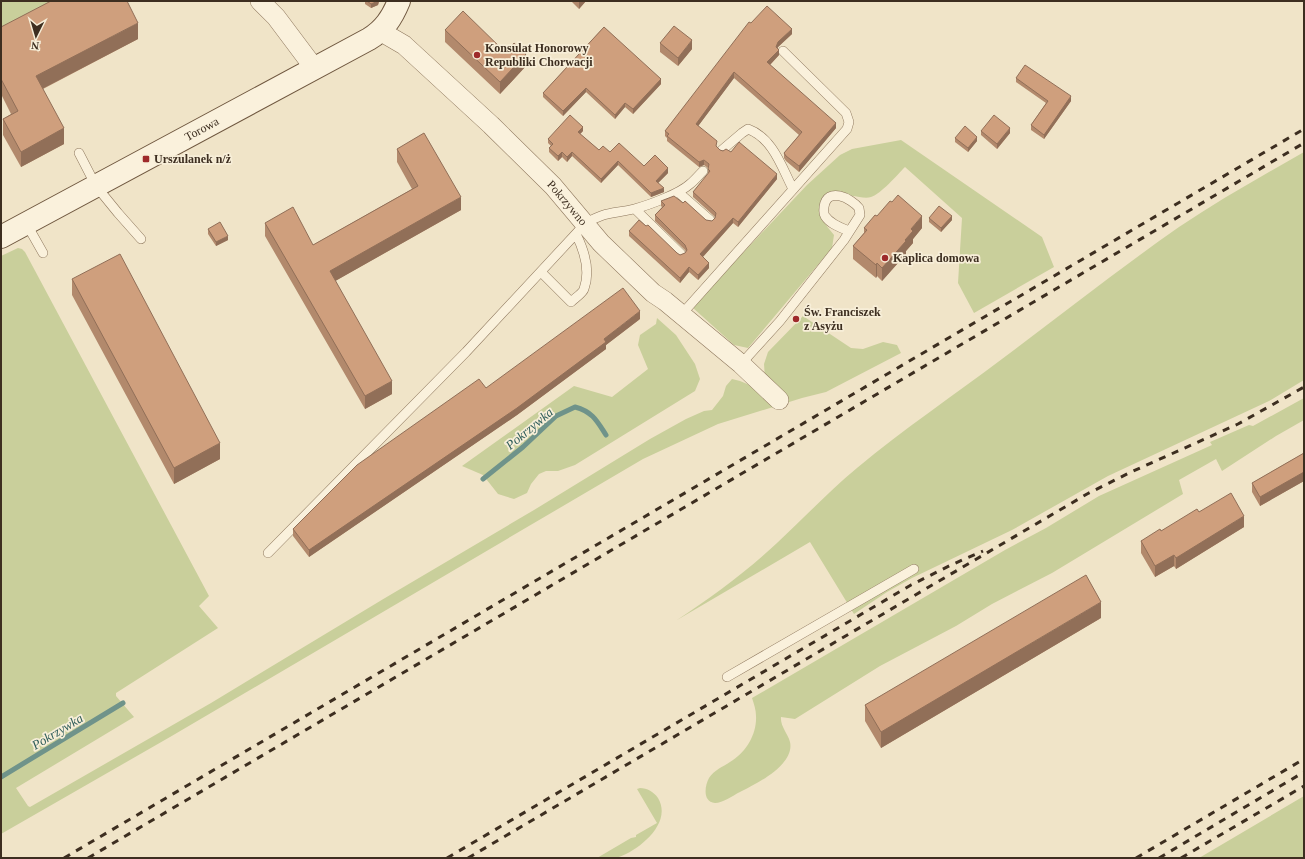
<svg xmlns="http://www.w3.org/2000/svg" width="1305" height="859" font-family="Georgia,serif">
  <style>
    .green { fill: #c9cf9b }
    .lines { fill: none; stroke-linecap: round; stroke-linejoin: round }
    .stream { stroke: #6f938a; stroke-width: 5 }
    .lane-casing { stroke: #8d765c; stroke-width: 10 }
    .street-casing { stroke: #8d765c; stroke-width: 20 }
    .secondary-casing { stroke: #6f573f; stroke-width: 24 }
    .lane { stroke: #faf1dc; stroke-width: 9 }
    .street { stroke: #faf1dc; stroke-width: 19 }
    .secondary { stroke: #faf1dc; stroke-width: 22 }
    .rail { stroke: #3d2e20; stroke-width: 3; stroke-dasharray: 7 7; stroke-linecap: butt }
    .wall { fill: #b2896c }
    .shaded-wall { fill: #916f58 }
    .building { fill: #cf9f7d; stroke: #916f58 }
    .poi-dot { fill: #9e2a2b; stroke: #f7eed8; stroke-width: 1.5 }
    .labels { text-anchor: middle; stroke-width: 3.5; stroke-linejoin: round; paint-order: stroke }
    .poi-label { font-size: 12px; font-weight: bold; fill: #3d2e20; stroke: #f7eed8; text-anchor: start }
    .street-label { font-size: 12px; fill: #3d2e20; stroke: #f7eed8 }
    .water-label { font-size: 13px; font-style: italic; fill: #2f5d5a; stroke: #f7eed8 }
  </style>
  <rect width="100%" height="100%" fill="#f0e4c8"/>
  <path class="green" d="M1 1H61L1 33Z
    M901 140 1042 237 1054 267 974 313 958 283 962 218 905 167C897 175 881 194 871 197 859 201 825 184 820 203 817 216 827 226 834 235L832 248 748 348 734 345 692 307 807 185 840 155 852 149Z
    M1304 152V380L1269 401 1108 476 1012 530 912 578 887 592 854 614 810 542 677 620C712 597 746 572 777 543 804 518 829 491 857 468 904 429 954 395 1002 359 1061 315 1119 269 1179 227 1219 200 1262 176 1304 152Z
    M18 248 22 249 25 252 209 596 199 606 218 628 116 693V696L134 717 16 788 28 806 30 807 211 703 385 598 534 510 650 439 686 419 704 411 712 410 723 396 726 386 732 379 740 381 752 386 765 379 764 364 768 352 803 316 851 348 863 349 883 342 897 345 901 353 826 392 802 398 718 424 643 459 170 737 1 834V256Z
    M657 318 676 335 695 364 700 379 695 391 575 465 558 471H546L539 474 531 484 527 493 514 499 498 494 483 475 462 466 574 386 612 397 648 369 638 345 640 335 656 324Z
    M1304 398V420L1276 436 1222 471 1216 459 1179 480 1183 494 1052 573 992 604 956 626 880 666 795 719 781 717C780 726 788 734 790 742 795 765 756 784 740 792 732 796 723 803 715 803 702 802 705 785 709 778 715 769 725 766 733 760 747 751 757 733 756 716 756 710 754 704 752 698L1005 550 1046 528 1099 496 1212 445 1210 442 1249 425 1253 426Z
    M640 788C647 788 654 792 658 798 673 823 639 850 619 857 613 859 604 858 597 858L631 838 636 837V835L657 823 637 789Z
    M1304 796V858H1199Z"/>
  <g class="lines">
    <path class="stream" d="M483 479 523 447 556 416 575 407C593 412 597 421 606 435
      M1 777 123 703"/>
    <g class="lane-casing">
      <path id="lane" d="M722 150 742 133 748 129C773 138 782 168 793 189
        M79 153 96 186 118 213 141 239
        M678 192 710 220
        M635 209 681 254
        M26 223 43 253
        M541 272 571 302C575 298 583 293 584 289 591 270 584 250 576 234
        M681 315 847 129 849 122 846 113 783 51
        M741 364 780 321 844 240 860 215 859 208C851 198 827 186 824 207 824 210 823 213 825 216 830 224 841 228 849 231
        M268 553 466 352 585 224C605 211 614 214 634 209 649 205 679 194 690 184 695 180 699 175 703 171
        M727 677 914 569"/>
    </g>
    <g class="street-casing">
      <g id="street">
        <path d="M260 1 276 17 315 69"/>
        <path id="s1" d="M380 31 404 45 491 125 553 186 601 243 653 293 665 301 741 364 779 400"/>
      </g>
    </g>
    <g class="secondary-casing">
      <g id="secondary">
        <path id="s2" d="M1 237 369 39C384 30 392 18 399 1"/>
      </g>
    </g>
    <use href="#lane" class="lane"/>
    <use href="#street" class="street"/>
    <use href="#secondary" class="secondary"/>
    <path class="rail" d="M64 858 1304 129
      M88 858 1304 143
      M447 858 911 585 951 565 983 551
      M468 858 1087 494 1129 473 1238 424 1304 387
      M1136 858 1304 759
      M1159 858 1304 772
      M1181 858 1304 786"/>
  </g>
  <path class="wall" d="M365 1H379V2L378 5 371 8 365 4Z
    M571 1H586L579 9Z
    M751 23 792 34 778 47 777 49 779 55 770 65 836 128 799 172 786 161 784 158V153L799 135 734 78 698 126 720 150 731 152 777 179 738 227 733 223 703 257 709 268 698 280 689 272 680 283 629 236V231L680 255 685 253 686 252 685 250 655 221V215L662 207 661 206V201L683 203 706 220 712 221 715 218V217L714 216 693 197V192L708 174V168L704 165 699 167 667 141V138L665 136V131Z
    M1 27 138 39 43 89 64 144 21 167 3 135V119L11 114 1 94Z
    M604 27 661 84 633 114 625 107 615 119 586 92 563 116 543 97V93Z
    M445 30 526 66 500 94 445 42Z
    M660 43 692 49 678 66 660 52Z
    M1016 78 1071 101 1044 139 1031 130V125L1046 103 1016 82Z
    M583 131 580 134 599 150 610 152 644 166 668 173 658 183 664 192 651 197 618 165 601 183 572 156 567 162 562 157 558 161 549 152V148L551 146 548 143V139Z
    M981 131 1010 133 997 149 981 135Z
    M955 138 977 141 968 152 955 142Z
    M397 149 461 210 335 281 392 394 365 409 265 236V223L313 245 412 189 397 162Z
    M877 216 922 228 913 239V243L906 251V254L882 281 877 276 876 278 853 259V246L864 233V228Z
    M929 218 952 220 941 232 929 222Z
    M208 229 228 240 216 246 208 234Z
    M72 279 220 459 174 484 72 295Z
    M640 319 606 345V349L517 415 309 557 293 536V529L486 388Z
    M1304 453V481L1260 506 1252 492V483Z
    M1199 512 1244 527 1176 569 1174 566 1155 577 1141 553V541Z
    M1101 618 881 748 865 721V705Z"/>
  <path class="shaded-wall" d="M378 1H379L378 5 371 8V4Z
    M579 1H586L579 9Z
    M138 23V39L36 92V76Z
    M792 29V34L778 47 776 52V47L778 42Z
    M692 40V49L678 66V58Z
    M779 50V55L767 68V62Z
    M526 54V66L500 94V82Z
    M734 72V78L696 129V124Z
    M661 79V84L633 114V109Z
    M586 88V92L563 116V111Z
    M1071 96V101L1044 139V135Z
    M625 103V107L615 119V115Z
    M836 123V128L799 172V166Z
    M583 127V131L578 136V132Z
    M64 128V144L21 167V152Z
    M1010 128V133L997 149V144Z
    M977 137V141L968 152V148Z
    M562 152V157L558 161V156Z
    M572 152V156L567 162V157Z
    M704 160V165L699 167V162Z
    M618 161V165L601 183V179Z
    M668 168V173L656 185V181Z
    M777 174V179L738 227V222Z
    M664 188V192L651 197V193Z
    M461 197V210L330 284V271Z
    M922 216V228L913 239V243L906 251V254L882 281V268L905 240 911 229Z
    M952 216V220L941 232V228Z
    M733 218V223L700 260V254Z
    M228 236V240L216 246V242Z
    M709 263V268L698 280V275Z
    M877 263V276L876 278V265Z
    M689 267V272L680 283V278Z
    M640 311V319L606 345V349L517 415 309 557V550L604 339Z
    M392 381V394L365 409V396Z
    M220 443V459L174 484V468Z
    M1304 472V481L1260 506V497Z
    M1244 516V527L1176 569V558Z
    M1174 555V566L1155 577V566Z
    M1101 602V618L881 748V732Z"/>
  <path class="building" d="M51 1H127L138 23 36 76 64 128 21 152 3 119 18 111 1 79V27Z
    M367 1H378L371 4Z
    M767 6 792 29 778 42 776 47 779 50 767 62 836 123 799 166 786 156 784 153 802 132 734 72 696 124 717 141 716 146 720 150 723 151 726 149 731 152 739 142 777 174 738 222 733 218 700 254 709 263 698 275 689 267 680 278 629 231 639 220 646 226 648 225 677 253 680 255 685 253 687 250 685 245 655 215 665 205 661 201 674 196 683 203 685 201 706 220 712 221 715 218 716 213 714 211 693 192 710 171 708 169 709 164 704 160 699 162 667 136 669 134 665 131 749 22 751 23Z
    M463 11 506 53 514 43 526 54 500 82 445 30Z
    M674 26 692 40 678 58 660 43Z
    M604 27 661 79 633 109 625 103 615 115 586 88 563 111 543 93Z
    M1025 65 1071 96 1044 135 1031 125 1048 101 1016 78Z
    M570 115 583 127 578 132 599 150 603 146 610 152 619 143 644 166 655 155 668 168 656 181 664 188 651 193 618 161 601 179 572 152 567 157 562 152 558 156 549 148 553 144 548 139Z
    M994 115 1010 128 997 144 981 131Z
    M965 126 977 137 968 148 955 138Z
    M424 133 461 197 330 271 392 381 365 396 265 223 293 207 313 245 418 186 397 149Z
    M898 195 922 216 911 229 913 231 905 240 906 241 882 268 877 263 876 265 853 246 867 230 864 228 875 215 877 216 890 201 892 202Z
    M939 206 952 216 941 228 929 218Z
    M220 222 228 236 216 242 208 229Z
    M120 254 220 443 174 468 72 279Z
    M623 288 640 311 604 339 606 342 517 408 309 550 293 529 357 465 479 379 486 388Z
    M1304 453V472L1260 497 1252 483Z
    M1231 493 1244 516 1176 558 1174 555 1155 566 1141 541 1160 529 1161 531 1197 509 1199 512Z
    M1086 575 1101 602 881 732 865 705Z"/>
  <g class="poi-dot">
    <circle cx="477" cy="55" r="4"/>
    <rect x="142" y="155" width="8" height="8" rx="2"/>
    <circle cx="885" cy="258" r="4"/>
    <circle cx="796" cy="319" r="4"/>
  </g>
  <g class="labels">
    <g class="poi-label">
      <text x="485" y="52">Konsulat Honorowy<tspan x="485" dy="14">Republiki Chorwacji</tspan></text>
      <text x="154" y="163">Urszulanek n/ż</text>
      <text x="893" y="262">Kaplica domowa</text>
      <text x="804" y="316">Św. Franciszek<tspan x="804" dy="14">z Asyżu</tspan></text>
    </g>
    <g class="street-label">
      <text dy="4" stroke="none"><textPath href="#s2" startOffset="228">Torowa</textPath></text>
      <text dy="4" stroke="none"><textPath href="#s1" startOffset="255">Pokrzywno</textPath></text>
    </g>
    <g class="water-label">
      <text transform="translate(529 428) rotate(-40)" y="5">Pokrzywka</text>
      <text transform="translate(57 731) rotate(-31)" y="5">Pokrzywka</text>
    </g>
  </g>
  <rect width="1305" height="859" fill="none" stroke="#3d2e20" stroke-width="4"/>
  <g transform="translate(36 36) rotate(185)" stroke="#f7eed8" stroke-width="3" paint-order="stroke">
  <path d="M0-3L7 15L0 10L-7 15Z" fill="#3d2e20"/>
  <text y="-6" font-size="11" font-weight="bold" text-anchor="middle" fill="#3d2e20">N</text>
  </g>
</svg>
